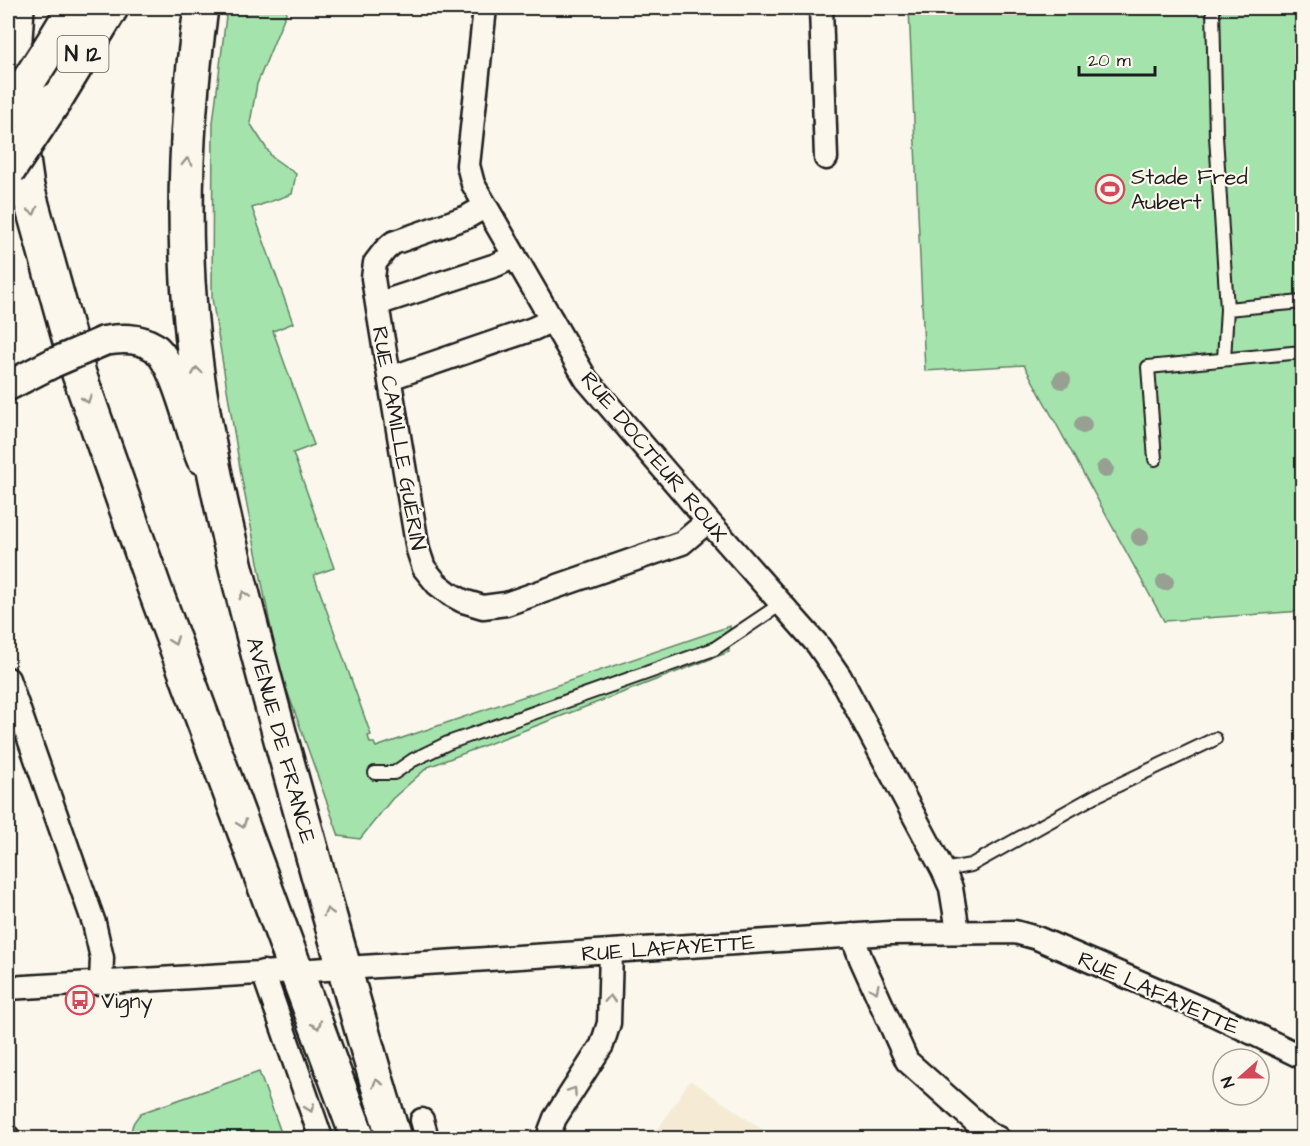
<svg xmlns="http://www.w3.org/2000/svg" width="1310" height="1146" font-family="'Architects Daughter',sans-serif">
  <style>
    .built { fill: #f5ebd5 }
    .green { fill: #a4e4ac; stroke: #608064; stroke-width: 1.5 }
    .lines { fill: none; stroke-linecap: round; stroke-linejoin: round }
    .service-casing { stroke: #1c1c1c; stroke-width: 16 }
    .minor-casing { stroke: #1c1c1c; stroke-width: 27 }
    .tertiary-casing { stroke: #1c1c1c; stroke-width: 33 }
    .primary-casing { stroke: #1c1c1c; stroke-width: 38 }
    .trunk-casing { stroke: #1c1c1c; stroke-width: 38 }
    .service { stroke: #fbf7ec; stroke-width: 12 }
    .minor { stroke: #fbf7ec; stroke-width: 22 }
    .tertiary { stroke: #fbf7ec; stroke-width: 28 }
    .primary { stroke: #fbf7ec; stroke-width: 33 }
    .trunk { stroke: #fbf7ec; stroke-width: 33 }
    .tertiary-bridge-casing { stroke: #1c1c1c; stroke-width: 33; stroke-linecap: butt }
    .trunk-bridge-casing { stroke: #1c1c1c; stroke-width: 38; stroke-linecap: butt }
    .tertiary-bridge { stroke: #fbf7ec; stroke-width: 28 }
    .trunk-bridge { stroke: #fbf7ec; stroke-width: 33 }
    .tree { fill: #97a091 }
    .oneway { stroke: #97948e }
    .labels { text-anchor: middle; stroke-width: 4.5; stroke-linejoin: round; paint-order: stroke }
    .shield { fill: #fbf7ec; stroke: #5f5e5a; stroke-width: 1.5 }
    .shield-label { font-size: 21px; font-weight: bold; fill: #1c1c1c }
    .poi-label { font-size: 22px; fill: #1c1c1c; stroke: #fbf7ec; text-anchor: start }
    .street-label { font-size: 22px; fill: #1c1c1c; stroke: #fbf7ec }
  </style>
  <rect width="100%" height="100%" fill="#fbf7ec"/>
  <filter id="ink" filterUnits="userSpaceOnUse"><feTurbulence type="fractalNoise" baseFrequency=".0167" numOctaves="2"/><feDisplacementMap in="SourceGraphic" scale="12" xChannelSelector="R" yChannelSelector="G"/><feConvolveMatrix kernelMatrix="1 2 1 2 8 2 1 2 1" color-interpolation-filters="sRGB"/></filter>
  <g filter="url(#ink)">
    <path class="built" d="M690 1080 775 1138H652Z"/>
    <path class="green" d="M227 8H288L257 84 250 123 272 157 296 174 292 194 252 208 293 323 273 331 314 445 293 453 334 568 314 575 371 735 368 736 370 743H374L376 747 730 626 729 652 428 767 392 799 360 839 339 836 278 665 242 480 212 298 213 123Z
      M909 8H1302V611L1164 621 1024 365 925 371Z
      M259 1072 283 1138H133C129 1127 134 1121 141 1113Z"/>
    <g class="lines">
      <g class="service-casing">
        <path id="service" d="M1213 8 1216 136 1227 309 1224 359
          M1227 309 1302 302
          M1155 459 1148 367 1302 352
          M375 773H394L413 760 448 743 714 649 781 604
          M943 870 971 865 1095 796 1215 739"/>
      </g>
      <g class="minor-casing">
        <path id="minor" d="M485 8 468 165 473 184 586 379 708 521 818 645 840 677 943 870 951 888 958 931
          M821 8 826 158
          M486 206 467 217 393 243 385 250 375 263 373 278 377 304 418 550 424 568 437 584 450 594 463 601 483 607 506 604 682 543 708 521
          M377 304 496 265 515 256
          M390 378 533 329 552 320
          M8 679 94 923 102 958 101 982
          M852 935 861 959 907 1061 989 1134 998 1138
          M263 972 321 1138
          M8 988 395 965 890 933 1015 932 1037 938 1209 1012 1302 1057
          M422 1120 427 1138
          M8 1137V1138
          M550 1138V1131L555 1118 602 1045 609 1023 611 951"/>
      </g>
      <g class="tertiary-casing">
        <path id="tertiary" d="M104 341C121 338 139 337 154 347 176 363 190 432 201 459
          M8 386 53 363"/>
      </g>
      <g class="primary-casing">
        <path id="primary" d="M17 8 14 54 18 125 27 187 79 374 154 587 358 1138
          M201 8C184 128 180 252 197 373 215 499 250 623 283 747 319 878 354 1009 394 1138"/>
      </g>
      <g class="trunk-casing">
        <path id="trunk" d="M51 46 74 8
          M55 100 111 8"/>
      </g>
      <use href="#service" class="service"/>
      <use href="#minor" class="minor"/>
      <use href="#tertiary" class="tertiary"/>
      <use href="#primary" class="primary"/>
      <use href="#trunk" class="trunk"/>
      <g class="tertiary-bridge-casing">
        <path id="tertiary-bridge" d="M53 363 104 341"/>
      </g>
      <g class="trunk-bridge-casing">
        <path id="trunk-bridge" d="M8 113 51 46
          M8 171 55 100"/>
      </g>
      <use href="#tertiary-bridge" class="tertiary-bridge"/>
      <use href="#trunk-bridge" class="trunk-bridge"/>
    </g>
    <g class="tree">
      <circle cx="1062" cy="380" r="9"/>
      <circle cx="1083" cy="425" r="9"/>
      <circle cx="1105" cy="469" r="9"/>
      <circle cx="1140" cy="537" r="9"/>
      <circle cx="1165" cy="582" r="9"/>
    </g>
    <defs><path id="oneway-chevron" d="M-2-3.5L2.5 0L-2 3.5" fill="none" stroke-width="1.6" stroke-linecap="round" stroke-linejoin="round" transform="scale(1.5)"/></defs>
    <g class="oneway">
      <use href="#oneway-chevron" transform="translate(187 162) rotate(-89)"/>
      <use href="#oneway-chevron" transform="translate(33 211) rotate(75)"/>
      <use href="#oneway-chevron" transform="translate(197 371) rotate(-98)"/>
      <use href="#oneway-chevron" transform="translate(87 399) rotate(71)"/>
      <use href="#oneway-chevron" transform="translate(244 595) rotate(-104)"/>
      <use href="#oneway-chevron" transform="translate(174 641) rotate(70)"/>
      <use href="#oneway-chevron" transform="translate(242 824) rotate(70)"/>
      <use href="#oneway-chevron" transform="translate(328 912) rotate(-105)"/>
      <use href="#oneway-chevron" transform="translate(875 989) rotate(65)"/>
      <use href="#oneway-chevron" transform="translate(610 999) rotate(-88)"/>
      <use href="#oneway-chevron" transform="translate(317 1025) rotate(70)"/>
      <use href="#oneway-chevron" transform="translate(377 1083) rotate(-107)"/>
      <use href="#oneway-chevron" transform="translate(573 1091) rotate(-56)"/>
      <use href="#oneway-chevron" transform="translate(310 1108) rotate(70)"/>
    </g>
  </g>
  <defs>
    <g id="stadium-ring" transform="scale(1.5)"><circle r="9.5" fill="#fbf7ec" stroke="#d1495b" stroke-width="1.5"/><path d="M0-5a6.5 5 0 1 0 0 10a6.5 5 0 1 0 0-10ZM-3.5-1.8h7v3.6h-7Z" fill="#d1495b"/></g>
    <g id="bus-ring" transform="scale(1.5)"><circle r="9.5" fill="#fbf7ec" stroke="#d1495b" stroke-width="1.5"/><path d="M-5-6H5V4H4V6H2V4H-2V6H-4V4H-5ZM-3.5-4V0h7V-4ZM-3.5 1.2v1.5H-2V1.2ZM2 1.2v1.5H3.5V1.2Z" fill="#d1495b"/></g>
  </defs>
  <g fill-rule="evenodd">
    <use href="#stadium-ring" x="1110" y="189"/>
    <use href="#bus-ring" x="80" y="1000"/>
  </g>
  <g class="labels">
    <rect class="shield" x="57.5" y="36" width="51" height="36" rx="4.5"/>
    <g class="shield-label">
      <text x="83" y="61">N 12</text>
    </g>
    <g class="poi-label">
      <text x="1131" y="184">Stade Fred<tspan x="1131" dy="25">Aubert</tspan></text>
      <text x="101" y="1008">Vigny</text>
    </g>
    <g class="street-label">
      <text transform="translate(400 438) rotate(80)" y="8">RUE CAMILLE GUÉRIN</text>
      <text transform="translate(655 456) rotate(50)" y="8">RUE DOCTEUR ROUX</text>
      <text transform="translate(282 740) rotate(75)" y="8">AVENUE DE FRANCE</text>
      <text transform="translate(668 947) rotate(-4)" y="8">RUE LAFAYETTE</text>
      <text transform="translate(1159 992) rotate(24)" y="8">RUE LAFAYETTE</text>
    </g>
  </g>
  <rect width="1310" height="1146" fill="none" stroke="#fbf7ec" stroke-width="30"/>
  <rect x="15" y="15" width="1280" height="1116" fill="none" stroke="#1c1c1c" stroke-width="2" filter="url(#ink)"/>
  <g transform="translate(1241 1077) rotate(249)"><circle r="28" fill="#fbf7ec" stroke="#a29f99" stroke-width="1.5"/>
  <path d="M0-4.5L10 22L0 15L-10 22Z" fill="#d1495b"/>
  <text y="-9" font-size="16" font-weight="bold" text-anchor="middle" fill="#1c1c1c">N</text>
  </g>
  <path d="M1079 66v9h76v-9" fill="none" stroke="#1c1c1c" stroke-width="3"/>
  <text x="1088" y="66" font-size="18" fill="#1c1c1c" stroke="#fbf7ec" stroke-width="4.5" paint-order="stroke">20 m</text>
</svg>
